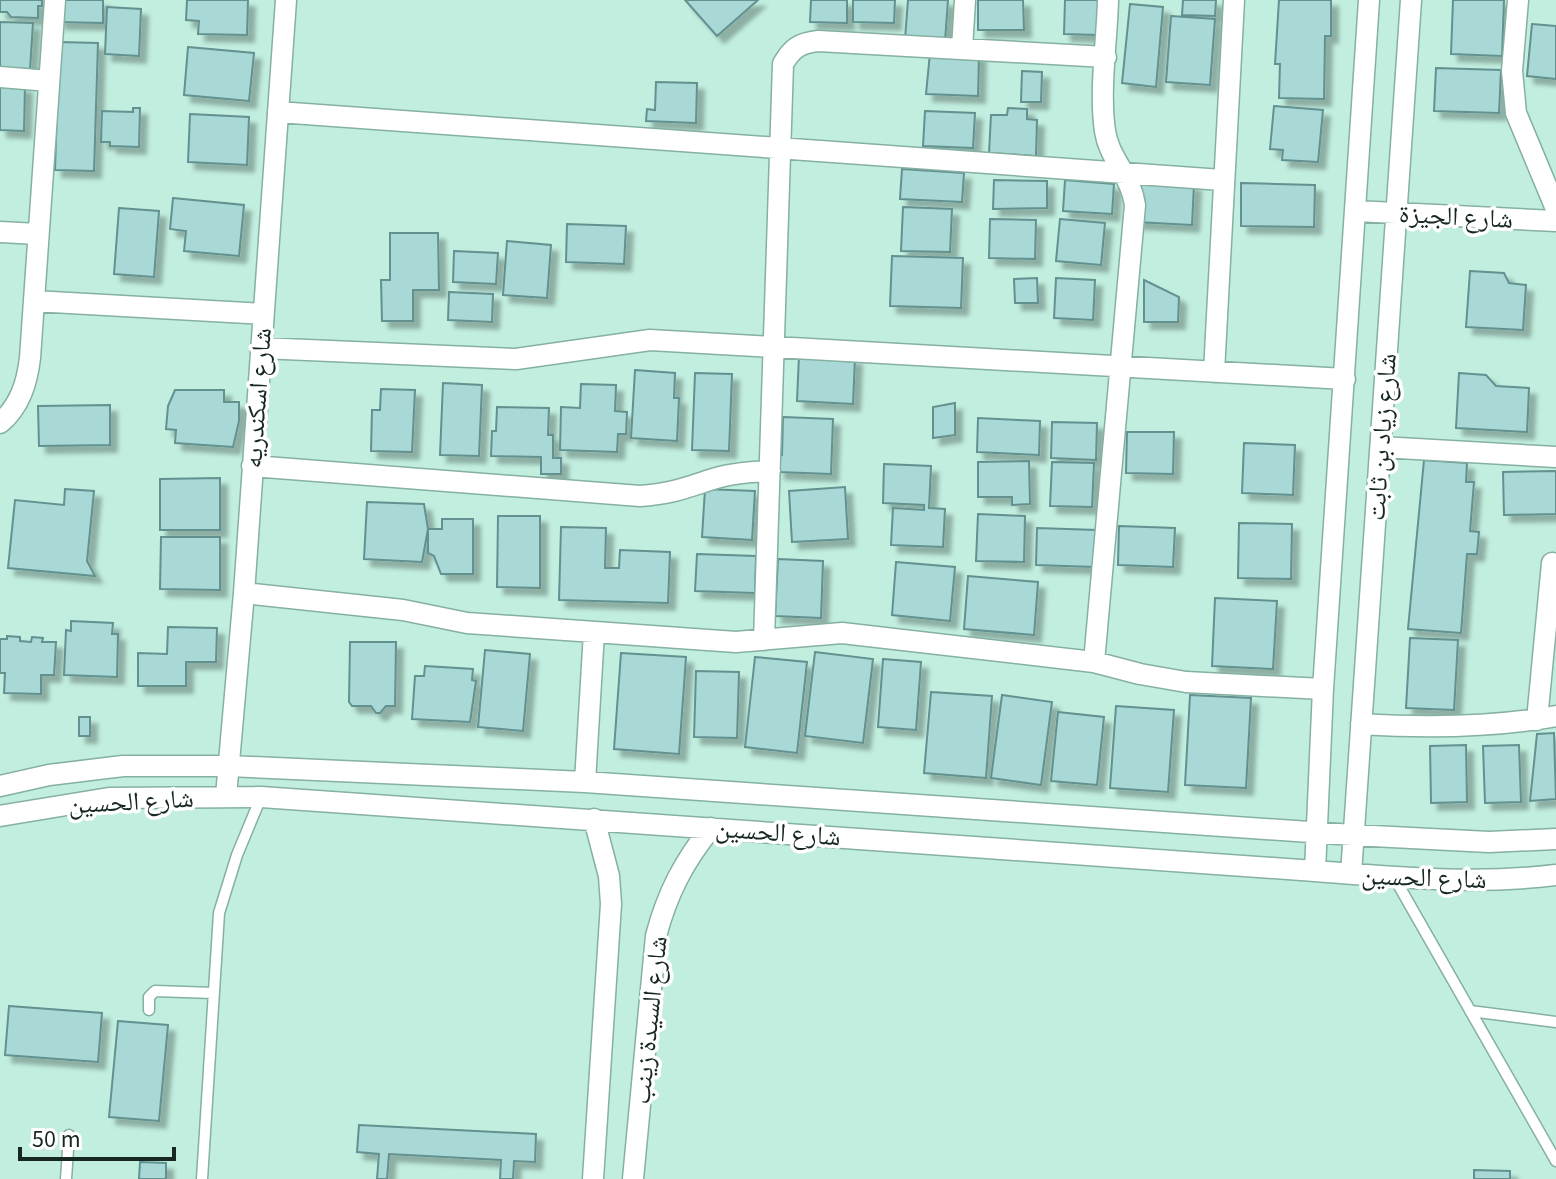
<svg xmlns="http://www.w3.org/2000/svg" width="1556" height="1179" font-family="'Source Sans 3','Noto Naskh Arabic',sans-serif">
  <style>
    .building { fill: #a8d9d6; stroke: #63918f; stroke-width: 2; filter: url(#shadow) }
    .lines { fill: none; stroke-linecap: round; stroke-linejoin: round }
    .lane-casing { stroke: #85b0a2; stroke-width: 13 }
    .street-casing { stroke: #85b0a2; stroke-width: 23 }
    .lane { stroke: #fff; stroke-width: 10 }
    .street { stroke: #fff; stroke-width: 20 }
    .labels { text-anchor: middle; stroke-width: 7; stroke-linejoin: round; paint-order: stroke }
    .street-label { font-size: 26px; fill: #172823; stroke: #fff }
  </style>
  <defs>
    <filter id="shadow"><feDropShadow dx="7" dy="7" stdDeviation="2" flood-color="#0004"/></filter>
  </defs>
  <rect width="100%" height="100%" fill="#c1eedf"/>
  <path class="building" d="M0 0H42V6H38V18L11 17 7 12H0Z
    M58 0H103V23L58 22Z
    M187 0H248L247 35 198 34 199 21 186 20Z
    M685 0H758L717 36Z
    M811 0H847V23L810 22Z
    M853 0H895L894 23 853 22Z
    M908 0H948L945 41 905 39Z
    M978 0H1023L1024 30H978Z
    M1065 0H1098V35L1064 34Z
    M1183 0H1216L1215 16 1182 15Z
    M1279 0H1331V36H1325L1324 99 1279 98 1280 64H1275Z
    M1453 0H1504L1502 56 1451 54Z
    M1130 4 1163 7 1156 87 1122 83Z
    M107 7 141 9 139 56 105 54Z
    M1171 16 1215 19 1210 85 1166 82Z
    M0 22 33 23 30 69 0 68Z
    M1532 24 1556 26V79L1527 76Z
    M59 42 98 43 94 171 55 170Z
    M188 47 254 53 249 101 184 95Z
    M930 53 979 54 978 96 926 94Z
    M1436 68 1501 70 1499 113 1434 111Z
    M1022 71 1042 72 1041 102H1021Z
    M656 82 697 83 696 123 646 121 647 109 655 110Z
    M0 85 25 86 24 131 0 130Z
    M1274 106 1323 110 1318 162 1282 160 1283 150 1270 149Z
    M133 108H140L139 147 110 146V142H101L102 111 133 112Z
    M1008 108 1027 109V119L1037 120 1036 156 989 153 991 115H1007Z
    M925 111 975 113 973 148 923 146Z
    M190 114 249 117 247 165 188 162Z
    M902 169 964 173 962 202 900 199Z
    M994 180 1047 181V208L993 209Z
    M1065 180 1114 184 1112 214 1063 211Z
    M1138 181 1194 184 1192 225 1136 222Z
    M1241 183 1315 185 1314 227 1241 226Z
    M173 198 244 205 239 256 184 251 186 231 170 229Z
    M903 207 952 209 950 252 901 251Z
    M119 208 159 211 154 277 114 274Z
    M990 219 1036 220 1035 259 989 258Z
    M1060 219 1105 223 1101 265 1056 261Z
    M567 224 626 226 624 264 566 262Z
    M390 233H438L439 290H413V321H382L381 280H390Z
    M507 241 551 245 547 298 503 295Z
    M454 251 498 253 496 284 453 282Z
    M892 256 963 258 961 308 890 306Z
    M1470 271 1504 273 1509 283 1526 285 1523 330 1466 327Z
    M1037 278 1038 303H1015L1014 279Z
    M1056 278 1095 280 1093 320 1054 318Z
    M1144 280 1179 297 1178 322H1144Z
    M449 292 493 294 492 322 448 320Z
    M799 355 855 358 853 404 797 401Z
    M635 370 675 373 674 398H679L677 441 631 438Z
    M695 373 732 374 729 451 692 450Z
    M1459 373 1486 375 1496 386 1529 388 1527 432 1456 428Z
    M443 383 482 385 479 456 440 455Z
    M581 384 616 385 615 411 627 412 626 434H618L617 452 560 450 561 407 580 408Z
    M381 389 415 390 412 452 371 451 372 410H380Z
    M175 390H224V402H239V421L233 447 175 443 176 430 166 429 168 406Z
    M955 403V435L933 438V407Z
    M110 405V445L39 446 38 406Z
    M497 407 549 408 548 435H553V458H561V474H541V457L491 456 492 431H496Z
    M783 417 833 419 831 474 778 472V455H782Z
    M978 418 1040 421 1039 455 977 452Z
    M1052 422 1097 423 1096 460 1051 458Z
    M1127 432H1174L1173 474 1126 473Z
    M1244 443 1295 445 1293 495 1242 493Z
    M1424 460 1467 463 1466 482H1474L1470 531 1479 532 1477 554H1467L1461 633 1408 629Z
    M1029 461 1030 504 1012 505V497H978V462Z
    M1052 462 1094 463 1092 507 1050 506Z
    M884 464 931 466 929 508 945 509 943 547 891 545 893 508 924 510V505L883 503Z
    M1556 471V514L1504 515 1503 472Z
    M220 478V530H160V479Z
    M845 487 848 539 792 542 789 491Z
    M65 489 94 491 87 561 95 576 8 568 15 500 64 505Z
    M705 489 755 491 752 540 702 537Z
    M367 502 424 504 428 529 422 562 364 559Z
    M978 514 1025 516 1024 562 976 561Z
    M498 516H540V588L497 587Z
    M442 519H473V574H441L434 556 428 553V529H442Z
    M1239 523 1292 524 1291 579 1238 578Z
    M1119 526 1175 528 1173 567 1118 565Z
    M561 527 606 528 605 568H619L620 550 670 552 668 603 559 600Z
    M1037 528 1097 530 1095 567 1036 565Z
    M161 537H220V590L160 589Z
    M697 554 756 556 755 593 695 591Z
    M778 559 823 561 821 618 775 616Z
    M896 562 955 567 950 621 892 615Z
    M968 576 1038 582 1034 635 964 629Z
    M1215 598 1277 601 1273 669 1212 666Z
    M71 621 113 623 112 634H118L117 677 64 675 66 630 71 631Z
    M168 627 217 628 216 662H186V686H138V653L167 654Z
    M7 636 20 637V641L31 642 32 637 43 638 42 642H56L54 675H41V694L4 693 5 673H0V639H7Z
    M1410 638 1458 640 1454 710 1406 708Z
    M350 642H396L395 706H386L380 713H376L371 706H352L349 702Z
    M485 650 530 654 523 731 478 727Z
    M815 652 873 659 863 743 805 736Z
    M621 653 686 657 679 754 614 749Z
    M755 657 807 662 797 753 745 747Z
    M883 659 921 662 916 730 878 727Z
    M425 666 473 669 472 680 476 681 470 722 412 719 415 676H424Z
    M696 671 739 672 737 738 694 737Z
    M931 692 992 696 986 778 924 773Z
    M1002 695 1052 702 1041 785 991 778Z
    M1190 695 1251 698 1246 788 1185 785Z
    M1116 706 1174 710 1168 792 1110 788Z
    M1058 712 1104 717 1097 785 1051 781Z
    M79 717H90V736H79Z
    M1554 733 1556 799 1530 801 1537 734Z
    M1466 745 1467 802 1431 803 1430 746Z
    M1519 745 1521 802 1485 803 1483 746Z
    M9 1006 102 1013 98 1062 5 1055Z
    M118 1021 168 1025 159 1121 109 1117Z
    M359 1125 536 1134 535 1162 514 1161 513 1179H500L501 1160 389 1154 387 1179H377L379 1154 357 1152Z
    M140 1162 166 1163V1179H139Z
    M1474 1170 1510 1171V1179H1474Z"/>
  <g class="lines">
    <g class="lane-casing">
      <path id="lane" d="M1395 879 1556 1161
        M149 1010V997L155 991 214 993
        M1470 1011 1556 1022
        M66 1179 69 1135
        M202 1179 219 913 237 855 261 797"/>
    </g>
    <g class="street-casing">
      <path id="street" d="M1518 0 1512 71 1516 113 1556 209
        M962 49 965 0
        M0 77 49 81
        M278 112 1222 180
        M1356 211 1556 221
        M0 232 38 234
        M34 301 263 314
        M261 348 516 359 650 340 1345 379
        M1214 372 1234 0
        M0 423C20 406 27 383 30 358L55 0
        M1381 447 1556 457
        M252 466 640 496C671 494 685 488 713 479 732 473 751 472 770 471
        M244 593 403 610 467 623 736 642 842 633 1094 662 1140 674 1186 682 1323 689
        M764 640 783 64C792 48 800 43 818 41L1106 57
        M1094 662 1135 205C1131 175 1109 159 1105 131 1099 91 1107 41 1108 0
        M1537 720 1552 563
        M1361 724C1426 728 1491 728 1556 716
        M585 782 594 632
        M0 786 49 775 123 766H229L585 782 1353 835 1489 842 1556 839
        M226 796 244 593 286 0
        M0 816 109 798 261 797 1315 871C1397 877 1473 885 1556 875
        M1315 871 1323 689 1369 0
        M1351 874 1411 0
        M593 1179 611 904 609 876 594 819
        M633 1179 656 936C667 894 684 861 711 828"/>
    </g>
    <use href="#lane" class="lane"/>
    <use href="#street" class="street"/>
  </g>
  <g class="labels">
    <g class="street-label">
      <text transform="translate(1456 216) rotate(3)" y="9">شارع الجيزة</text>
      <text transform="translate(257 398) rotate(-86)" y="9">شارع اسكندريه</text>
      <text transform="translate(1381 437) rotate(-86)" y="9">شارع زياد بن ثابت</text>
      <text transform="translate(131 801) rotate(-3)" y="9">شارع الحسين</text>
      <text transform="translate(778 832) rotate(4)" y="9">شارع الحسين</text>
      <text transform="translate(1424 877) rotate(2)" y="9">شارع الحسين</text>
      <text transform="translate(649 1020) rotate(-84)" y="9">شارع السيدة زينب</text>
    </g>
  </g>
  <path d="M20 1147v12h154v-12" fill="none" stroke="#172823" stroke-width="4"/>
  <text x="32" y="1147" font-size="24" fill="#172823" stroke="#ffffff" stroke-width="6" paint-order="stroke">50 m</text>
</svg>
